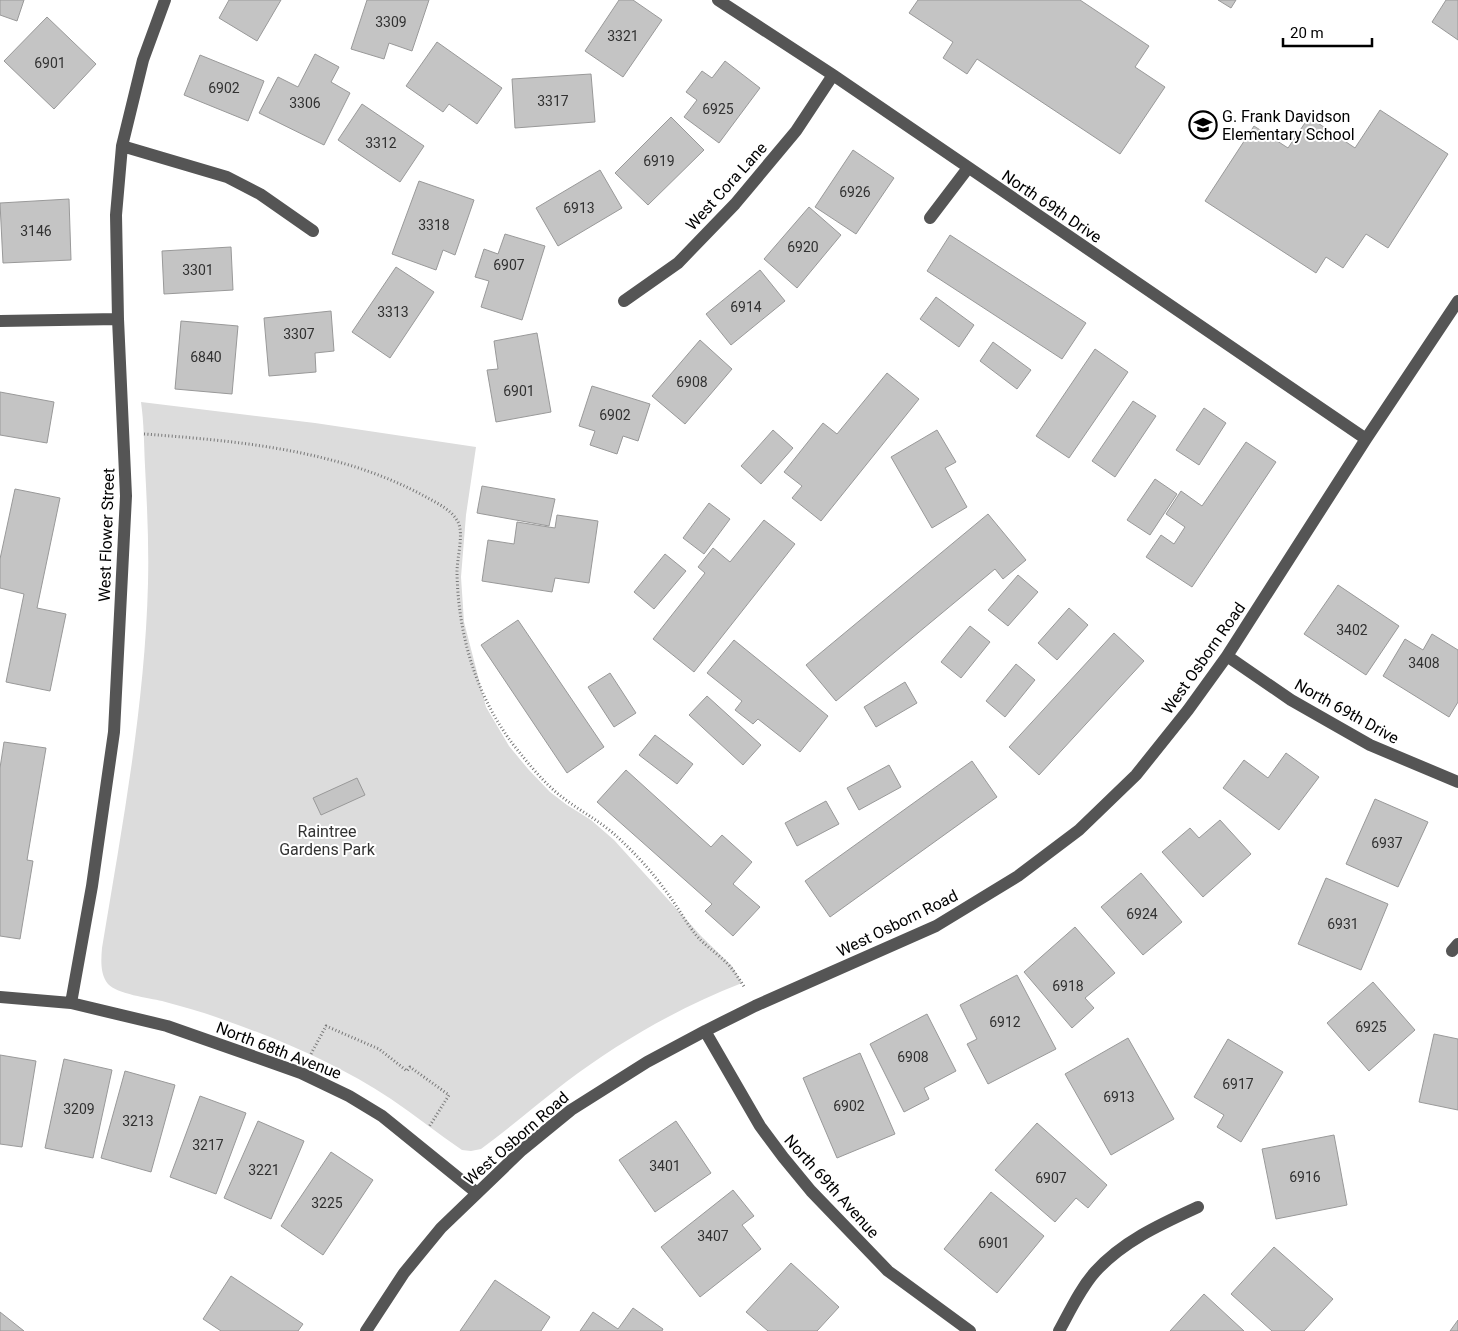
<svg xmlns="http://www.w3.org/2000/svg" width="1458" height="1331" font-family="Roboto,sans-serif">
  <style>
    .green { fill: #dcdcdc }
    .building { fill: #c4c4c4; stroke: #999 }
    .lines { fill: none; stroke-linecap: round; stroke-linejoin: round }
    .path { stroke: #777; stroke-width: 3; stroke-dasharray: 1 2.5; stroke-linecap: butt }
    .minor { stroke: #555; stroke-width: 12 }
    .labels { text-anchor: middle; stroke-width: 4; stroke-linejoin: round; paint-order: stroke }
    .number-label { font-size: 14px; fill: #313131 }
    .poi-label { font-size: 16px; fill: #000; stroke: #fff; text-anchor: start }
    .street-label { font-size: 16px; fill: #000; stroke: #fff }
    .park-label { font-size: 16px; fill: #333; stroke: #fff }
  </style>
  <rect width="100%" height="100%" fill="#fff"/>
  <path class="green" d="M141 402 315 423 476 447 466 515 461 577 464 622 486 707 509 746 528 769 550 792 567 805 591 820 614 840 702 937 732 966 742 983C680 1007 619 1042 566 1082 537 1104 510 1128 481 1149L471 1151 462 1150C438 1134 415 1115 391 1099 341 1066 284 1041 227 1021 206 1013 184 1007 162 1001 149 998 117 994 108 984 100 974 101 960 102 948 122 827 145 706 148 583 149 544 147 505 145 466 144 444 144 423 141 402Z"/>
  <path class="building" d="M0 0H24L17 21 0 15Z
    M229 0H281L257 41 219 18Z
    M367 0H429L412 51 389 43 384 59 351 49Z
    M619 0H633L662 20 623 77 585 51Z
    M918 0H1080L1149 46 1135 67 1165 87 1120 154 977 59 967 74 943 58 953 42 909 13Z
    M1218 0H1236L1231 8Z
    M1446 0H1458V40L1432 22Z
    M47 17 96 64 54 109 4 61Z
    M437 42 502 88 477 124 449 104 443 112 406 86Z
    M315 54 339 67 331 82 350 93 324 145 259 113 278 77 298 87Z
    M200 55 264 81 248 121 184 95Z
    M725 61 760 88 719 143 684 117 697 100 686 92 702 71 712 78Z
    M591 74 595 122 515 128 512 79Z
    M362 104 424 146 400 182 338 140Z
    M1380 110 1448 154 1388 248 1366 234 1343 268 1326 257 1316 273 1205 201 1254 126 1288 148 1309 117 1355 148Z
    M671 117 704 150 648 205 615 173Z
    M853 150 894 178 856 234 815 207Z
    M600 170 622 208 558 246 536 208Z
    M419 181 474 200 455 255 443 250 436 270 392 254Z
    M69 199 71 260 3 263 0 203Z
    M809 207 841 235 797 288 764 259Z
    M505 234 545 246 522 320 481 307 489 281 475 277 484 249 498 254Z
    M950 235 1086 323 1062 359 927 271Z
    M231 247 233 290 164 294 162 251Z
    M396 267 434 292 390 358 352 332Z
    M760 270 785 301 731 345 706 314Z
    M936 297 974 325 959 347 920 319Z
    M331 311 334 351 315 353 316 372 269 376 264 318Z
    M181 321 238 326 232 394 175 389Z
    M537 333 551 412 496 422 487 370 498 369 494 341Z
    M700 340 732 369 685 424 652 396Z
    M993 342 1031 370 1017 389 980 361Z
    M1095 349 1128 372 1069 458 1036 436Z
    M887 373 919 399 821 521 792 498 802 486 784 472 823 423 837 434Z
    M592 386 650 404 638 441 623 436 617 454 590 445 595 431 579 426Z
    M0 392 54 402 47 443 0 435Z
    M1133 401 1156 416 1115 477 1092 461Z
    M1204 408 1226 423 1199 465 1176 450Z
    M773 430 793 448 761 484 741 466Z
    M937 430 956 462 945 468 967 507 932 528 891 457Z
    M1246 442 1276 462 1192 587 1146 557 1161 535 1174 544 1185 527 1166 514 1181 491 1202 506Z
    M1155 479 1177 494 1150 535 1127 520Z
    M482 486 555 499 549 526 477 513Z
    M15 489 60 498 37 608 66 614 50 691 6 682 24 594 0 588V559Z
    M709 503 730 519 704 554 683 538Z
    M988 514 1026 560 1003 579 995 569 836 701 806 665Z
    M557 515 598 521 589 583 555 578 552 592 482 581 488 540 514 544 517 522 555 528Z
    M764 520 795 544 694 672 653 639 705 573 698 567 713 548 730 562Z
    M665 554 686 571 654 609 634 592Z
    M1018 575 1038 592 1008 626 988 610Z
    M1338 585 1399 626 1366 675 1304 634Z
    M1069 608 1088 625 1057 660 1038 643Z
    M518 620 604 747 567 773 481 645Z
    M970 626 990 642 961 678 941 662Z
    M1114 633 1144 661 1039 775 1009 747Z
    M1432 634 1458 650V702L1449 717 1383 676 1405 639 1423 650Z
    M734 640 828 716 800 752 758 719 753 724 735 710 742 701 707 673Z
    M1016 664 1035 680 1005 717 986 701Z
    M610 673 636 713 614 727 588 687Z
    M905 682 917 703 876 727 864 707Z
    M707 696 761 745 743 765 689 715Z
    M655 735 693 764 677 784 639 755Z
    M4 742 46 748 27 860 33 861 20 939 0 936V768Z
    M1286 753 1319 777 1279 830 1223 788 1244 760 1268 778Z
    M972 761 997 797 830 917 805 881Z
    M889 765 901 787 859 810 847 788Z
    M626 770 711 847 722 835 752 862 733 884 760 907 733 936 705 911 712 904 597 802Z
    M357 778 365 795 321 815 313 798Z
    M1375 799 1428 822 1398 887 1346 864Z
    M826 801 839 824 797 846 785 823Z
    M1220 820 1251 854 1203 897 1162 852 1190 828 1199 838Z
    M1141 873 1182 922 1143 955 1101 907Z
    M1326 878 1388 904 1361 970 1298 944Z
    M1075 927 1115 973 1085 998 1094 1008 1072 1028 1024 972Z
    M1017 975 1056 1049 988 1084 967 1044 977 1039 960 1005Z
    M1373 982 1415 1030 1369 1071 1327 1023Z
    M927 1014 956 1071 924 1088 929 1099 904 1112 870 1044Z
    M1434 1034 1458 1039V1110L1419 1102Z
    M1128 1038 1174 1119 1111 1155 1065 1074Z
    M1228 1039 1283 1072 1241 1142 1217 1127 1224 1115 1194 1097Z
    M860 1053 895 1134 837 1158 803 1078Z
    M0 1055 36 1061 22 1147 0 1144Z
    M64 1059 112 1070 93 1158 45 1148Z
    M125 1071 175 1085 151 1172 101 1158Z
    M200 1096 246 1113 216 1194 170 1177Z
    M258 1121 304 1141 271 1219 224 1198Z
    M676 1121 711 1173 655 1212 619 1160Z
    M1037 1123 1107 1185 1088 1208 1076 1198 1055 1222 995 1170Z
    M1334 1135 1347 1205 1276 1219 1262 1149Z
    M331 1152 373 1180 323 1255 281 1226Z
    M733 1190 754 1216 742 1225 761 1249 700 1297 661 1247Z
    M991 1192 1044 1236 997 1293 944 1249Z
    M1274 1247 1333 1299 1304 1331H1272L1231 1294Z
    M791 1263 839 1307 817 1331H768L746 1312Z
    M231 1276 303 1324 298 1331H221L203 1319Z
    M495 1280 550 1317 541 1331H460Z
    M1204 1294 1244 1331H1170Z
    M633 1308 663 1329 662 1331H580L593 1312 618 1329Z
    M0 1312 24 1331H0Z
    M1458 1320V1331H1450Z"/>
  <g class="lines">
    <path class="path" d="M144 434C239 441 341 450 426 497 437 503 452 510 458 522 464 534 457 558 457 572 458 637 478 703 520 753 531 767 544 782 557 793 575 808 595 818 613 833 632 850 650 869 665 890 676 904 685 921 696 935 707 948 722 956 732 969 737 975 741 982 745 988
      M311 1054 326 1026 379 1049 407 1071 410 1067 449 1095 429 1127"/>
    <path class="minor" d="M718 0 833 75 1366 439
      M122 146 227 177 260 194 313 231
      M930 218 968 168
      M624 301 678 263 735 204 796 131 833 75
      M0 321 118 319
      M1227 656 1291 700 1370 745 1458 782
      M1452 951 1458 944
      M0 997 71 1003 167 1026 301 1073 349 1096 382 1116 477 1193
      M71 1003 92 886 114 732 126 496 118 319 116 215 122 146 143 60 165 0
      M705 1031 760 1126 783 1157 811 1191 888 1271 970 1331
      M366 1331 404 1273 441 1228 522 1150 571 1110 647 1062 705 1031 755 1006 936 926 1018 876 1079 830 1136 775 1188 710 1227 656 1366 439 1458 301
      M1059 1331C1070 1311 1080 1289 1095 1272 1123 1241 1161 1224 1198 1207"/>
  </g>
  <defs>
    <g id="school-ring" transform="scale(1.4375)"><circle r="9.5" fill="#fff" stroke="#000" stroke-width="1.5"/><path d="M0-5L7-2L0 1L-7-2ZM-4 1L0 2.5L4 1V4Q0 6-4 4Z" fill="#000"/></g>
  </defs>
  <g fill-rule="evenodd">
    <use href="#school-ring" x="1203" y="125"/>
  </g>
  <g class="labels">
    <g class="number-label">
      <text x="391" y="27">3309</text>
      <text x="623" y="41">3321</text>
      <text x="50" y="68">6901</text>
      <text x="224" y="93">6902</text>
      <text x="553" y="106">3317</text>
      <text x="305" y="108">3306</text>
      <text x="718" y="114">6925</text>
      <text x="381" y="148">3312</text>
      <text x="659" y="166">6919</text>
      <text x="855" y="197">6926</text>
      <text x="579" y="213">6913</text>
      <text x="434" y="230">3318</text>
      <text x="36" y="236">3146</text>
      <text x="803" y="252">6920</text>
      <text x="509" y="270">6907</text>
      <text x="198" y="275">3301</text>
      <text x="746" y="312">6914</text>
      <text x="393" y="317">3313</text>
      <text x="299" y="339">3307</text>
      <text x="206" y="362">6840</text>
      <text x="692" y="387">6908</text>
      <text x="519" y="396">6901</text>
      <text x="615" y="420">6902</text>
      <text x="1352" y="635">3402</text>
      <text x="1424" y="668">3408</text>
      <text x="1387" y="848">6937</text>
      <text x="1142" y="919">6924</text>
      <text x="1343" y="929">6931</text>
      <text x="1068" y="991">6918</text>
      <text x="1005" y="1027">6912</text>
      <text x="1371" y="1032">6925</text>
      <text x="913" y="1062">6908</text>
      <text x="1238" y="1089">6917</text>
      <text x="1119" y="1102">6913</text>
      <text x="849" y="1111">6902</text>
      <text x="79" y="1114">3209</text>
      <text x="138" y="1126">3213</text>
      <text x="208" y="1150">3217</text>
      <text x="665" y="1171">3401</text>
      <text x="264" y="1175">3221</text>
      <text x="1305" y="1182">6916</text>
      <text x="1051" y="1183">6907</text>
      <text x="327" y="1208">3225</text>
      <text x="713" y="1241">3407</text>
      <text x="994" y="1248">6901</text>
    </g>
    <g class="poi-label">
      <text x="1222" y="122">G. Frank Davidson<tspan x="1222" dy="18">Elementary School</tspan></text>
    </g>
    <g class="street-label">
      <text transform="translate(726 186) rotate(-48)" y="6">West Cora Lane</text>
      <text transform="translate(1052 206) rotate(34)" y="6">North 69th Drive</text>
      <text transform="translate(106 535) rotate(-88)" y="6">West Flower Street</text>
      <text transform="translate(1203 658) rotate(-55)" y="6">West Osborn Road</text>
      <text transform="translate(1347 711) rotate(29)" y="6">North 69th Drive</text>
      <text transform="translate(897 923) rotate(-26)" y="6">West Osborn Road</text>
      <text transform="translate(279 1050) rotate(21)" y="6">North 68th Avenue</text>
      <text transform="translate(516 1138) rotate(-41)" y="6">West Osborn Road</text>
      <text transform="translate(832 1186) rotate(48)" y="6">North 69th Avenue</text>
    </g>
    <g class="park-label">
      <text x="327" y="837">Raintree<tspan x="327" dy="18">Gardens Park</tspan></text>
    </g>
  </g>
  <path d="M1283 38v8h89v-8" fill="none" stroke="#000000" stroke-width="2.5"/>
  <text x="1290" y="38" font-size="15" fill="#000000" stroke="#ffffff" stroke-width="4" paint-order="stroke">20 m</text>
</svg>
